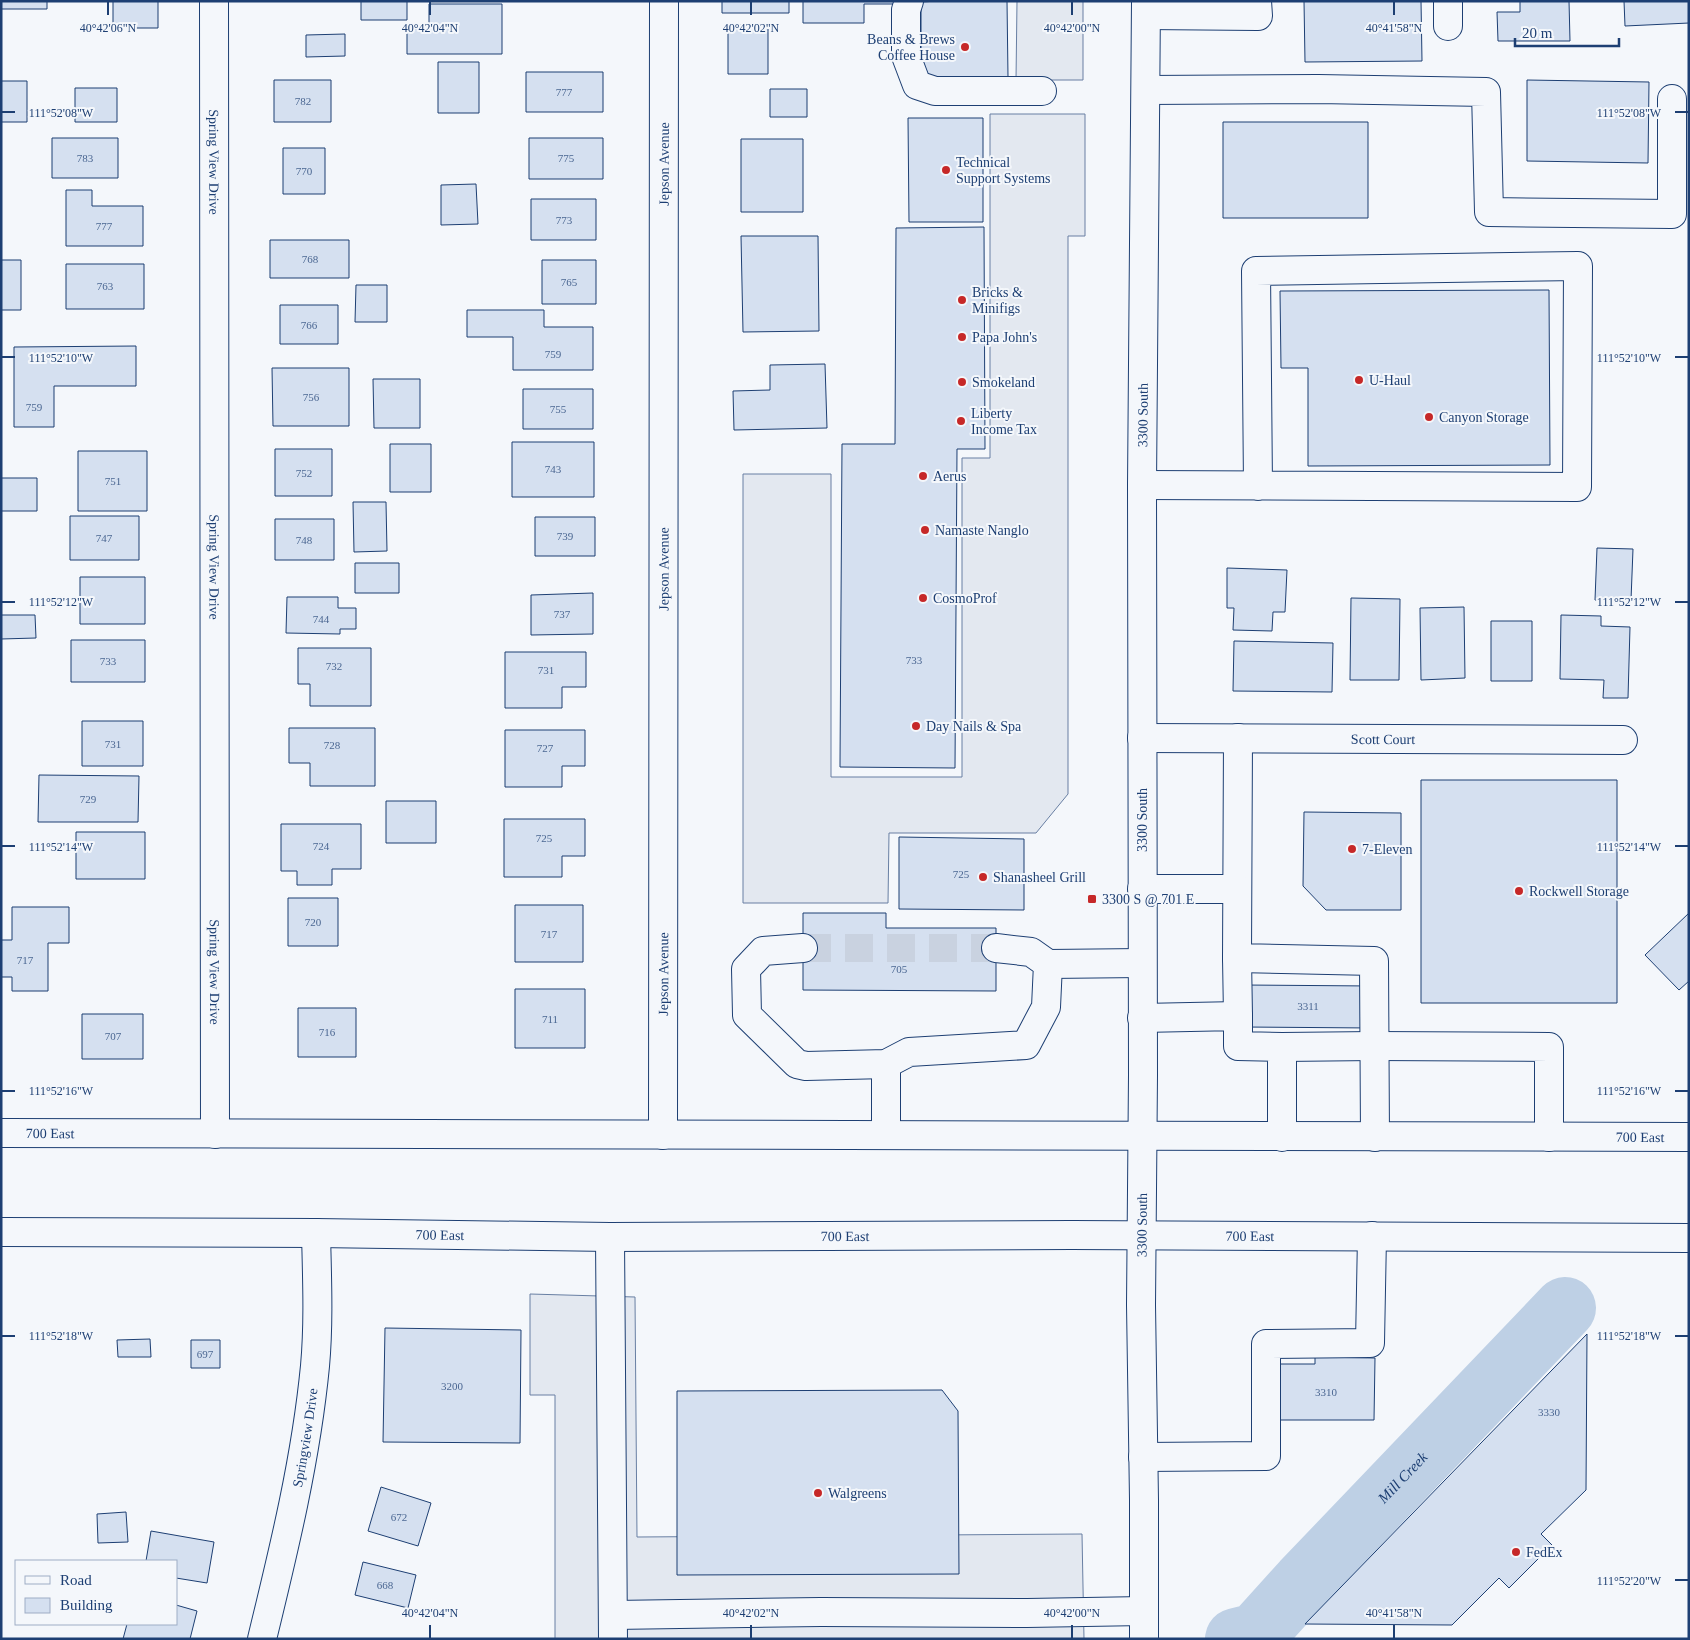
<svg xmlns="http://www.w3.org/2000/svg" width="1690" height="1640" font-family="Georgia,serif">
  <style>
    .parking { fill: #e3e8f0; stroke: #687fa3 }
    .lines { fill: none; stroke-linecap: round; stroke-linejoin: round }
    .river { stroke: #bed0e5; stroke-width: 62 }
    .building { fill: #d5e0f0; stroke: #1d3f73 }
    .minor-tunnel { stroke: #c9d2e0; stroke-width: 28; stroke-dasharray: 28 14; stroke-linecap: butt }
    .minor-casing { stroke: #1d3f73; stroke-width: 30 }
    .major-casing { stroke: #1d3f73; stroke-width: 30 }
    .minor { stroke: #f4f7fb; stroke-width: 28 }
    .major { stroke: #f4f7fb; stroke-width: 28 }
    .ticks { fill: none; stroke: #1d3f73; stroke-width: 2 }
    .poi-dot { fill: #c62828; stroke: #f4f7fb; stroke-width: 2 }
    .labels { text-anchor: middle; stroke-width: 4; stroke-linejoin: round; paint-order: stroke }
    .number-label { font-size: 11px; fill: #4b6792 }
    .poi-label { font-size: 14px; fill: #1d3f73; stroke: #f4f7fb; text-anchor: start }
    .street-label { font-size: 14px; fill: #1d3f73; stroke: #f4f7fb }
    .water-label { font-size: 15px; font-style: italic; fill: #1d3f73; stroke: #f4f7fb }
    .ticks-label { font-size: 12px; text-anchor: middle; fill: #1d3f73; stroke: #f4f7fb; stroke-width: 4; stroke-linejoin: round; paint-order: stroke }
  </style>
  <rect width="100%" height="100%" fill="#f4f7fb"/>
  <path class="parking" d="M1017 1H1083V80H1016Z
    M990 114H1085V236H1068V794L1036 833H889L888 903H743V474H831V777H962V458H990Z
    M530 1294 635 1297 637 1537 1082 1534 1084 1639H555V1395H530Z"/>
  <g class="lines">
    <path class="river" id="s1" d="M1236 1639 1256 1634 1303 1582 1565 1308"/>
  </g>
  <path class="building" d="M1 1H47V9H1Z
    M113 1H158V28H113Z
    M361 1H407V20H361Z
    M722 1H789V13H722Z
    M803 1H894V4H864V23H803Z
    M938 1H1007L1008 77 921 78V2Z
    M1304 1H1421L1422 61 1305 62Z
    M1520 1H1569L1570 41H1498L1497 12H1520Z
    M1624 1H1689V23L1625 26Z
    M429 4H502V54H407V29H429Z
    M728 25H768V74H728Z
    M345 34V56L306 57V35Z
    M438 62H479V113H438Z
    M526 72H603V112H526Z
    M274 80H331V122H274Z
    M1527 80 1649 82 1648 163 1527 161Z
    M1 81H27V122H1Z
    M75 88H117V122H75Z
    M770 89H807V117H770Z
    M908 118H983V222H909Z
    M1223 122H1368V218H1223Z
    M52 138H118V178H52Z
    M529 138H603V179H529Z
    M741 139H803V212H741Z
    M283 148H325V194H283Z
    M476 184 478 224 441 225V185Z
    M66 190H92V206H143V246H66Z
    M531 199H596V240H531Z
    M984 227 985 449H957L955 768 840 767 842 444H895L896 228Z
    M741 236H818L819 331 743 332Z
    M270 240H349V278H270Z
    M1 260H21V310H1Z
    M542 260H596V304H542Z
    M66 264H144V309H66Z
    M356 285H387V322H355Z
    M1549 290 1550 465 1308 466V368H1281L1280 291Z
    M280 305H338V344H280Z
    M467 310H544V327H593V370H513V337H467Z
    M136 346V386H54V427H14V347Z
    M825 364 827 428 734 430 733 391 770 390V365Z
    M272 368H349V426H273Z
    M373 379H420V428H374Z
    M523 389H593V429H523Z
    M512 442H594V497H512Z
    M390 444H431V492H390Z
    M275 449H332V496H275Z
    M78 451H147V511H78Z
    M1 478H37V511H1Z
    M353 502H386L387 551 354 552Z
    M70 516H139V560H70Z
    M535 517H595V556H535Z
    M275 519H334V560H275Z
    M1597 548 1633 549 1631 600H1595Z
    M355 563H399V593H355Z
    M1227 568 1287 570 1285 612H1273L1272 631 1233 630 1234 608H1227Z
    M80 577H145V624H80Z
    M593 593V634L531 635V595Z
    M287 597H338V608H356V629H340V634L286 633Z
    M1351 598 1400 599 1399 680H1350Z
    M1464 607 1465 678 1421 680 1420 608Z
    M1 615H35L36 638 1 639Z
    M1561 615 1601 616V626L1630 627 1628 698H1603L1604 680 1560 679Z
    M1491 621H1532V681H1491Z
    M71 640H145V682H71Z
    M1234 641 1333 643 1332 692 1233 691Z
    M298 648H371V706H310V684H298Z
    M505 652H586V687H562V708H505Z
    M82 721H143V766H82Z
    M289 728H375V786H310V763H289Z
    M505 730H585V766H562V787H505Z
    M39 775 139 776 138 822H38Z
    M1421 780H1617V1003H1421Z
    M386 801H436V843H386Z
    M1304 812 1401 813V910H1326L1303 886Z
    M504 819H585V856H562V877H504Z
    M281 824H361V869H332V885H297V871H281Z
    M76 832H145V879H76Z
    M899 837 1024 839V910L899 909Z
    M288 898H338V946H288Z
    M515 905H583V962H515Z
    M12 907H69V943H48V991H12V977H1V940H12Z
    M803 913H886V928H996V991L803 990Z
    M1689 913V981L1679 990 1645 955Z
    M1244 985 1372 986V1028L1244 1027Z
    M515 989H585V1048H515Z
    M298 1008H356V1057H298Z
    M82 1014H143V1059H82Z
    M385 1328 521 1330 520 1443 383 1442Z
    M1587 1334 1586 1490 1541 1534 1552 1545 1509 1588 1499 1578 1452 1625 1305 1624Z
    M150 1339 151 1357H118L117 1340Z
    M191 1340H220V1368H191Z
    M1315 1357 1375 1358 1374 1420H1278V1364H1315Z
    M942 1390 958 1411 959 1574 677 1575V1391Z
    M381 1487 431 1503 418 1546 368 1531Z
    M126 1512 128 1542 98 1543 97 1514Z
    M151 1531 214 1542 207 1583 176 1578V1561H146Z
    M363 1562 416 1575 408 1608 355 1595Z
    M176 1605 197 1611 190 1639H123L127 1624H176Z"/>
  <g class="lines">
    <path class="minor-tunnel" d="M803 948H996"/>
    <g class="minor-casing">
      <g id="minor">
        <path id="s2" d="M214 1 215 1134"/>
        <path d="M909 1 906 10V56L917 85 935 91H1042"/>
        <path d="M1448 1V26"/>
        <path d="M1146 15 1258 16 1257 1"/>
        <path d="M1146 90 1318 89 1486 92 1489 212 1672 214V99"/>
        <path d="M1142 485 1577 487 1578 266 1256 271 1258 486"/>
        <path id="s3" d="M1142 738 1623 740"/>
        <path d="M1238 738 1237 958 1374 961 1375 1137"/>
        <path d="M1142 889H1237"/>
        <path d="M803 948 763 951 746 969 747 1015 797 1064 806 1066 886 1064 909 1052 1026 1045 1046 1007 1048 964 1031 952 996 948"/>
        <path d="M1237 958 1238 1016"/>
        <path d="M1048 964 1142 963"/>
        <path d="M1142 1018 1238 1016V1046L1282 1047V1137"/>
        <path d="M1282 1047 1374 1046 1549 1047V1137"/>
        <path d="M886 1064V1135"/>
        <path id="s4" d="M663 1135 664 1"/>
        <path d="M610 1237 613 1639"/>
        <path d="M1143 1457 1266 1456V1344L1370 1343 1372 1236"/>
        <path d="M613 1615 821 1612 1027 1613 1144 1611"/>
        <path id="s5" d="M262 1639C284 1549 306 1459 315 1366 319 1322 317 1277 316 1233"/>
      </g>
    </g>
    <g class="major-casing">
      <g id="major">
        <path id="s6" d="M1 1133 1689 1137"/>
        <path id="s7" d="M1 1232 316 1233 610 1237 1072 1235 1689 1238"/>
        <path id="s8" d="M1144 1639V1500L1141 1305 1143 1075 1142 485 1146 1"/>
      </g>
    </g>
    <use href="#minor" class="minor"/>
    <use href="#major" class="major"/>
  </g>
  <path class="ticks" d="M108 2V15M430 2V15M751 2V15M1072 2V15M1394 2V15M2 112H15M1675 112H1688M2 357H15M1675 357H1688M2 602H15M1675 602H1688M2 846H15M1675 846H1688M2 1091H15M1675 1091H1688M2 1336H15M1675 1336H1688M1675 1580H1688M430 1625V1638M751 1625V1638M1072 1625V1638M1394 1625V1638"/>
  <g class="poi-dot">
    <circle cx="965" cy="47" r="5"/>
    <circle cx="946" cy="170" r="5"/>
    <circle cx="962" cy="300" r="5"/>
    <circle cx="962" cy="337" r="5"/>
    <circle cx="1359" cy="380" r="5"/>
    <circle cx="962" cy="382" r="5"/>
    <circle cx="1429" cy="417" r="5"/>
    <circle cx="961" cy="421" r="5"/>
    <circle cx="923" cy="476" r="5"/>
    <circle cx="925" cy="530" r="5"/>
    <circle cx="923" cy="598" r="5"/>
    <circle cx="916" cy="726" r="5"/>
    <circle cx="1352" cy="849" r="5"/>
    <circle cx="983" cy="877" r="5"/>
    <circle cx="1519" cy="891" r="5"/>
    <rect x="1087" y="894" width="10" height="10" rx="2.5"/>
    <circle cx="818" cy="1493" r="5"/>
    <circle cx="1516" cy="1552" r="5"/>
  </g>
  <g class="labels">
    <g class="number-label">
      <text x="564" y="96">777</text>
      <text x="303" y="105">782</text>
      <text x="85" y="162">783</text>
      <text x="566" y="162">775</text>
      <text x="304" y="175">770</text>
      <text x="564" y="224">773</text>
      <text x="104" y="230">777</text>
      <text x="310" y="263">768</text>
      <text x="569" y="286">765</text>
      <text x="105" y="290">763</text>
      <text x="309" y="329">766</text>
      <text x="553" y="358">759</text>
      <text x="311" y="401">756</text>
      <text x="34" y="411">759</text>
      <text x="558" y="413">755</text>
      <text x="553" y="473">743</text>
      <text x="304" y="477">752</text>
      <text x="113" y="485">751</text>
      <text x="565" y="540">739</text>
      <text x="104" y="542">747</text>
      <text x="304" y="544">748</text>
      <text x="562" y="618">737</text>
      <text x="321" y="623">744</text>
      <text x="914" y="664">733</text>
      <text x="108" y="665">733</text>
      <text x="334" y="670">732</text>
      <text x="546" y="674">731</text>
      <text x="113" y="748">731</text>
      <text x="332" y="749">728</text>
      <text x="545" y="752">727</text>
      <text x="88" y="803">729</text>
      <text x="544" y="842">725</text>
      <text x="321" y="850">724</text>
      <text x="961" y="878">725</text>
      <text x="313" y="926">720</text>
      <text x="549" y="938">717</text>
      <text x="25" y="964">717</text>
      <text x="899" y="973">705</text>
      <text x="1308" y="1010">3311</text>
      <text x="550" y="1023">711</text>
      <text x="327" y="1036">716</text>
      <text x="113" y="1040">707</text>
      <text x="205" y="1358">697</text>
      <text x="452" y="1390">3200</text>
      <text x="1326" y="1396">3310</text>
      <text x="1549" y="1416">3330</text>
      <text x="399" y="1521">672</text>
      <text x="385" y="1589">668</text>
    </g>
    <g class="poi-label">
      <text x="955" y="44" text-anchor="end">Beans &amp; Brews<tspan x="955" dy="16">Coffee House</tspan></text>
      <text x="956" y="167">Technical<tspan x="956" dy="16">Support Systems</tspan></text>
      <text x="972" y="297">Bricks &amp;<tspan x="972" dy="16">Minifigs</tspan></text>
      <text x="972" y="342">Papa John's</text>
      <text x="1369" y="385">U-Haul</text>
      <text x="972" y="387">Smokeland</text>
      <text x="971" y="418">Liberty<tspan x="971" dy="16">Income Tax</tspan></text>
      <text x="1439" y="422">Canyon Storage</text>
      <text x="933" y="481">Aerus</text>
      <text x="935" y="535">Namaste Nanglo</text>
      <text x="933" y="603">CosmoProf</text>
      <text x="926" y="731">Day Nails &amp; Spa</text>
      <text x="1362" y="854">7-Eleven</text>
      <text x="993" y="882">Shanasheel Grill</text>
      <text x="1529" y="896">Rockwell Storage</text>
      <text x="1102" y="904">3300 S @ 701 E</text>
      <text x="828" y="1498">Walgreens</text>
      <text x="1526" y="1557">FedEx</text>
    </g>
    <g class="street-label">
      <text dy="5" stroke="none"><textPath href="#s2" startOffset="161">Spring View Drive</textPath></text>
      <text dy="5" stroke="none"><textPath href="#s4" startOffset="971">Jepson Avenue</textPath></text>
      <text dy="5" stroke="none"><textPath href="#s8" startOffset="1224">3300 South</textPath></text>
      <text dy="5" stroke="none"><textPath href="#s2" startOffset="566">Spring View Drive</textPath></text>
      <text dy="5" stroke="none"><textPath href="#s4" startOffset="566">Jepson Avenue</textPath></text>
      <text dy="5" stroke="none"><textPath href="#s3" startOffset="241">Scott Court</textPath></text>
      <text transform="translate(1142 820) rotate(-90)" y="5">3300 South</text>
      <text dy="5" stroke="none"><textPath href="#s2" startOffset="971">Spring View Drive</textPath></text>
      <text dy="5" stroke="none"><textPath href="#s4" startOffset="161">Jepson Avenue</textPath></text>
      <text dy="5" stroke="none"><textPath href="#s6" startOffset="49">700 East</textPath></text>
      <text dy="5" stroke="none"><textPath href="#s6" startOffset="1639">700 East</textPath></text>
      <text dy="5" stroke="none"><textPath href="#s8" startOffset="414">3300 South</textPath></text>
      <text dy="5" stroke="none"><textPath href="#s7" startOffset="439">700 East</textPath></text>
      <text dy="5" stroke="none"><textPath href="#s7" startOffset="844">700 East</textPath></text>
      <text dy="5" stroke="none"><textPath href="#s7" startOffset="1249">700 East</textPath></text>
      <text dy="5" stroke="none"><textPath href="#s5" startOffset="206">Springview Drive</textPath></text>
    </g>
    <g class="water-label">
      <text dy="5" stroke="none"><textPath href="#s1" startOffset="235">Mill Creek</textPath></text>
    </g>
  </g>
  <g class="ticks-label">
    <text x="108" y="32">40°42'06"N</text>
    <text x="430" y="32">40°42'04"N</text>
    <text x="751" y="32">40°42'02"N</text>
    <text x="1072" y="32">40°42'00"N</text>
    <text x="1394" y="32">40°41'58"N</text>
    <text x="1629" y="117">111°52'08"W</text>
    <text x="61" y="117">111°52'08"W</text>
    <text x="1629" y="362">111°52'10"W</text>
    <text x="61" y="362">111°52'10"W</text>
    <text x="1629" y="606">111°52'12"W</text>
    <text x="61" y="606">111°52'12"W</text>
    <text x="1629" y="851">111°52'14"W</text>
    <text x="61" y="851">111°52'14"W</text>
    <text x="1629" y="1095">111°52'16"W</text>
    <text x="61" y="1095">111°52'16"W</text>
    <text x="1629" y="1340">111°52'18"W</text>
    <text x="61" y="1340">111°52'18"W</text>
    <text x="1629" y="1585">111°52'20"W</text>
    <text x="430" y="1617">40°42'04"N</text>
    <text x="751" y="1617">40°42'02"N</text>
    <text x="1072" y="1617">40°42'00"N</text>
    <text x="1394" y="1617">40°41'58"N</text>
  </g>
  <rect width="1690" height="1640" fill="none" stroke="#1d3f73" stroke-width="5"/>
  <rect x="15" y="1560" width="162" height="65" fill="#f4f7fb" stroke="#9eadc5"/>
  <rect x="25" y="1576" width="25" height="8" fill="#f4f7fb" stroke="#9eadc5"/>
  <text x="60" y="1585" font-size="15" fill="#1d3f73">Road</text>
  <rect x="25" y="1598" width="25" height="15" fill="#d5e0f0" stroke="#9eadc5"/>
  <text x="60" y="1610" font-size="15" fill="#1d3f73">Building</text>
  <path d="M1515 38v8h104v-8" fill="none" stroke="#1d3f73" stroke-width="2.5"/>
  <text x="1522" y="38" font-size="15" fill="#1d3f73" stroke="#f4f7fb" stroke-width="4" paint-order="stroke">20 m</text>
</svg>
